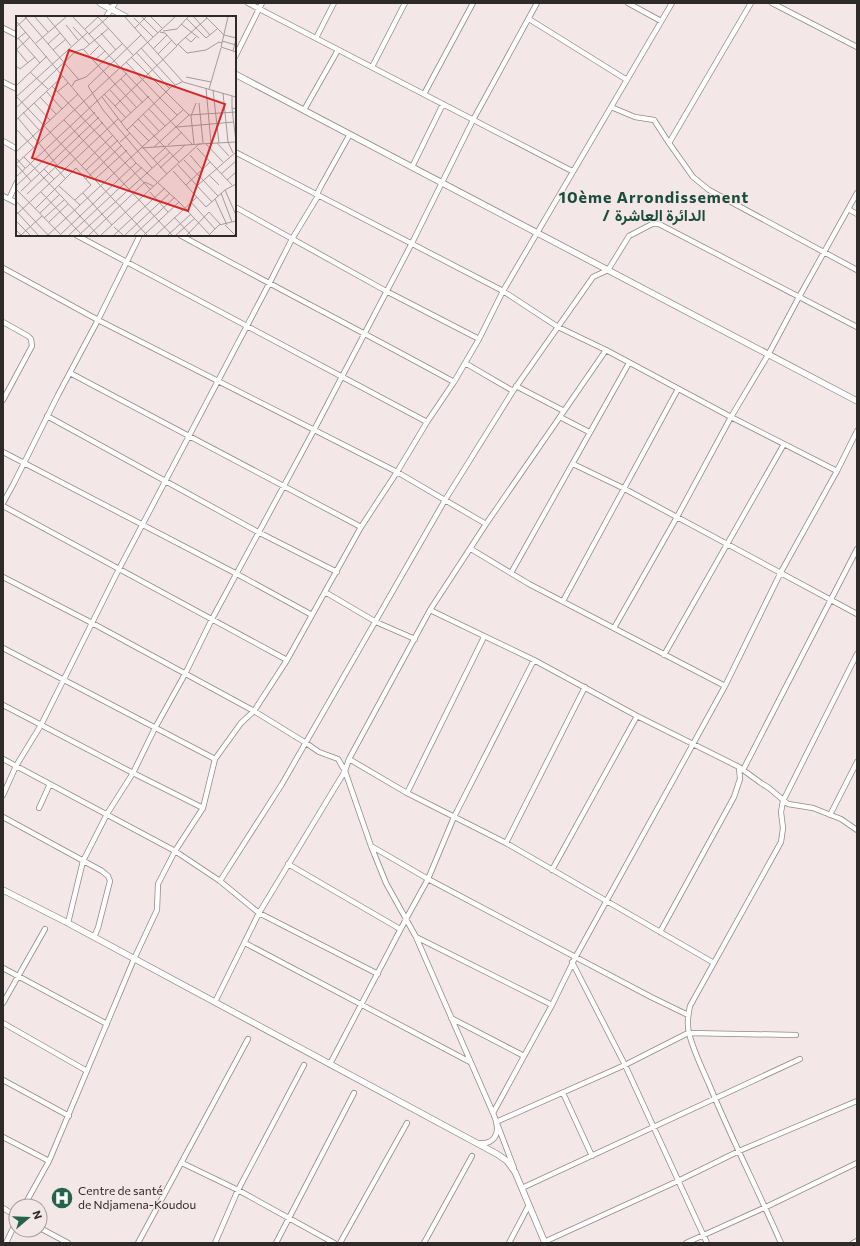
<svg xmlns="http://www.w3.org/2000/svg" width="860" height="1246" font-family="Commissioner,Vazirmatn,sans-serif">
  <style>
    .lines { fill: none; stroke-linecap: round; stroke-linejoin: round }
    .minor-casing { stroke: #948787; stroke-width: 6 }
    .tertiary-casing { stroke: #948787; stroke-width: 7 }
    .minor { stroke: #fff; stroke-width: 4.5 }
    .tertiary { stroke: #fff; stroke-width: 5.5 }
    .labels { text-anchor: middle; stroke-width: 3; stroke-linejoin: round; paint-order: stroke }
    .poi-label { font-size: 12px; fill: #2f2a2a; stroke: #f4e7e7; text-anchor: start }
    .district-label { font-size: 16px; font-weight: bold; letter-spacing: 1px; fill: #1b4c3d; stroke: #f4e7e7 }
    .inset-road { fill: none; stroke: #a59b9b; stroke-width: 1 }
    .view { fill: #d62828; fill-opacity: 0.15; stroke: #d62828; stroke-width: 2 }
    .inset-edge { fill: none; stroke: #2f2a2a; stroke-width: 2 }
  </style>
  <rect width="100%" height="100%" fill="#f4e7e7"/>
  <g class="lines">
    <g class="minor-casing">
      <path id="minor" d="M248 3 572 171
        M628 3 661 21
        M772 3 857 47
        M106 17 115 3
        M529 19 627 80
        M3 28 17 35
        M316 38 334 3
        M235 57 262 3
        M372 67 405 3
        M3 82 17 89
        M424 94 473 3
        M611 107 635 117 654 120 669 143 693 177 709 190 857 270
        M304 110 338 50
        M3 141 17 149
        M669 143 751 3
        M235 152 503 291 558 327 606 350 731 417 837 471
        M412 167 443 104
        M3 196 17 203
        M9 199 17 182
        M235 207 386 291 479 339
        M848 209 857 214
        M76 235 427 422
        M180 235C271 285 363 332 454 382
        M3 268 98 320 397 472 486 524
        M3 322 28 336 31 339 32 346 3 400
        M465 363 513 391
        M70 373 361 527
        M516 386 564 411
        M47 416 258 532 337 572
        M560 417 589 432
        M3 452 237 574 312 615
        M573 464 623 488 857 614
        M3 503 14 483 58 395 98 320 140 235
        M3 506 287 660
        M471 549 529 584 725 686
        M511 573C551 503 589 433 629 363
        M3 577 92 623 254 711 306 743 319 752 338 759 345 771 371 846 386 883 416 937 493 1113 514 1168
        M325 592 376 622 415 639
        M563 601 678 389
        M430 610 534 660 637 716 739 767 761 783 769 788 788 804 813 808 841 819 857 830
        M614 628 677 517 731 417 768 355 799 297 857 193
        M3 648 215 759
        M664 655 784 444
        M3 705 133 773 203 808
        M3 759 175 851 220 881 259 913 378 974
        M349 759 407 793 506 843 714 963
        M743 770 857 549
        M407 793 484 637
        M3 795 16 766 41 725 119 569 269 284 292 239 318 196V192L321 186 350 134
        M39 808 50 784
        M830 815 857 762
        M3 817 102 871 108 876 110 881 98 928 94 937
        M506 843 585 687
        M371 846 428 879 651 997 688 1015
        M288 864 400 929
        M552 870 637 716
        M220 881 282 784 445 500 513 391 593 277 608 270 629 236 652 224H659L857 327
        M68 923 83 861 107 814 133 773 155 728 185 674 212 619 314 430 412 243 473 120 537 3
        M660 932 734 797 740 779 739 767
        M416 937 552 1005
        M245 943 470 1062
        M572 962 625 1065 707 1243
        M3 968 107 1024
        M215 1002 259 913 345 771 349 759 430 610 486 524 606 350
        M3 1003 45 929
        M451 1018 524 1056
        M3 1023 87 1071
        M330 1064 406 919 428 879 454 817 534 660
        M3 1080 69 1116
        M563 1093 592 1156
        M493 1113 552 1005 575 958 725 686 781 572 837 471 857 431
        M3 1137 49 1161
        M478 1143C492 1145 500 1136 496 1122L625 1065 688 1033 796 1035
        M182 1163 238 1190 334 1243
        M522 1188 800 1059
        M24 1206 49 1161 134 959 157 910 158 884 175 851 203 808 215 759 241 723 254 711 287 660 361 527 397 472 427 422 454 382 479 339 503 291 672 3
        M3 1208 16 1216
        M40 1228 68 1243
        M544 1242 678 1181 739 1151 857 1101
        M6 1243 16 1222
        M138 1243 248 1039
        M215 1243 238 1190 304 1065
        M276 1243 354 1093
        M340 1243 407 1123
        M424 1243 472 1156
        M509 1243 529 1205
        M686 1243 766 1207 857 1163
        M781 1243C758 1190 731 1138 709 1084 702 1068 693 1050 689 1033 687 1025 688 1015 690 1006L781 842 783 828 781 812 783 801 857 654
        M853 1243 857 1241"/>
    </g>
    <g class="tertiary-casing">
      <path id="tertiary" d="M100 3 126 17
        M235 74 857 401
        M3 890 68 923 497 1154 507 1161 515 1172 545 1243"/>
    </g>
    <use href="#minor" class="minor"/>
    <use href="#tertiary" class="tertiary"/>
  </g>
  <defs>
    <g id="hospital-disc" transform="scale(1.15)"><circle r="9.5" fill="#26634f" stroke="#f4e7e7"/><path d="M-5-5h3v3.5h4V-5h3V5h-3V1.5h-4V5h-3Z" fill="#fff"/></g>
  </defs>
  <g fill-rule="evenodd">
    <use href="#hospital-disc" x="62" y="1198"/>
  </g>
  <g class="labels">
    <g class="poi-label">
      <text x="78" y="1195">Centre de santé<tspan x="78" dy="14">de Ndjamena-Koudou</tspan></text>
    </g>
    <g class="district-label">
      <text x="654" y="203">10ème Arrondissement<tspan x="654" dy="18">/ الدائرة العاشرة</tspan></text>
    </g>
  </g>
  <g transform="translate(16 16)">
    <rect width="220" height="220" fill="#f4e7e7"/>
    <path class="inset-road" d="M9 1 63 64M19 1 32 16M31 1 55 30M57 1 176 128M82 1 117 39M109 1 167 66 220 81M126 1 142 17M135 1 146 12M178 1 194 19M190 1 208 19 220 22M212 1 205 31 220 36M118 2 137 21M170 2 190 22 201 13M0 5 120 147 163 186 194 219M165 8 183 22M50 9 62 24M0 11 11 1M57 11 73 28M119 12 130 1M69 13 82 1M147 15 161 13 172 1M85 17 100 34M73 18 92 1M125 19 72 70 87 94 136 152M169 21 175 26 180 21M2 22 24 47M0 24 10 16M206 25 220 29M20 27 50 1M32 28 44 17M162 28 171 37 190 34 203 26 206 27M161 29 191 2M125 32 159 69M0 33 12 47M68 33 93 12M137 33 151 19M0 34 14 21M37 34 50 23M217 35 220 23M120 36 154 73M142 38 156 24M74 39 84 29M115 41 173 99 220 96M79 44 89 35M110 46 144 82M0 50 4 53 19 41M14 56 32 73M170 61 195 66M105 63 127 87M0 70 31 40M36 70 134 173M56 70 59 65 70 61 106 28M190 72 195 127M193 73 205 32M94 74 115 97M197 74 203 127M30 75 46 93M41 76 52 67M207 77 212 126 217 137M88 78 110 102M0 80 131 219M216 80V92L220 93M0 81 72 16M24 81 40 98M86 81 111 114 151 158M144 82 161 99M18 87 34 104M183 87 187 127M99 90 161 30 149 17 144 16M0 92 59 36 67 33 121 92M216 92 220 126M133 93 149 110M7 96 23 114M127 98 143 115M2 102 41 149M122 103 163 146M0 104 47 60M48 104 156 219M105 106 133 80M116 108 133 125M161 111 218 106M0 113 18 132M111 114 155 71 166 66M104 126 114 117M201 127 213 140M178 128 175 100 180 87M190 128 207 146M152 129 166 116M126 131 167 94M138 131 173 99M181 132 216 169M0 136 62 78M174 139 186 153M8 141 82 219M0 142 9 152M137 143 149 132M168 144 202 180M66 149 97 119M162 149 196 186M39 151 49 162M144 152 169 129M28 153 38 163M70 154 102 124M157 155 190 191 209 174 220 168M205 158 220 145M193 159 203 169M0 161 111 57M70 163 106 129M79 163 111 134M211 164 220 156M15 165 0 148 159 1M170 169 194 146M182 169 220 136M0 170 79 96M43 170 64 189M0 173 45 219M209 174 220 199M5 175 83 101M25 176 66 219M134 176 152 196M67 177 96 209M205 177 216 206M11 178 87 106M199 183 211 209M0 185 32 219M175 186 199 213M19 193 60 152 75 169 59 184M0 195 22 219M24 197 43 179M0 199 102 103M158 201 175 219M28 202 48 184M0 205 14 219M33 206 52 188M209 209 219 219M98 211 107 219M0 214 5 219 26 200M194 218 203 209 220 205M32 219 125 132 185 128M44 219 120 147M53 219 126 151M63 219 154 136M73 219 129 166 137 170M85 219 183 128 220 126M98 219 149 172M109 219 154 177M118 219 159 181M128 219 163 186M140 219 181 181M152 219 175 198M160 219 179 202M171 219 193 196 205 209"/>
    <path class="view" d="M53 34 209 88 172 195 16 142Z"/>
    <rect width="220" height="220" class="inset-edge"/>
  </g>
  <rect width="860" height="1246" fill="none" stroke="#2f2a2a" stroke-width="8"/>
  <g transform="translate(28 1218) rotate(71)"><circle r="19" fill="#f4e7e7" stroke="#a59b9b"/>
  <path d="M0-3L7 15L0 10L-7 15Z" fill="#26634f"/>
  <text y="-6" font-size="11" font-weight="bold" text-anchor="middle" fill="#2f2a2a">N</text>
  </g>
</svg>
